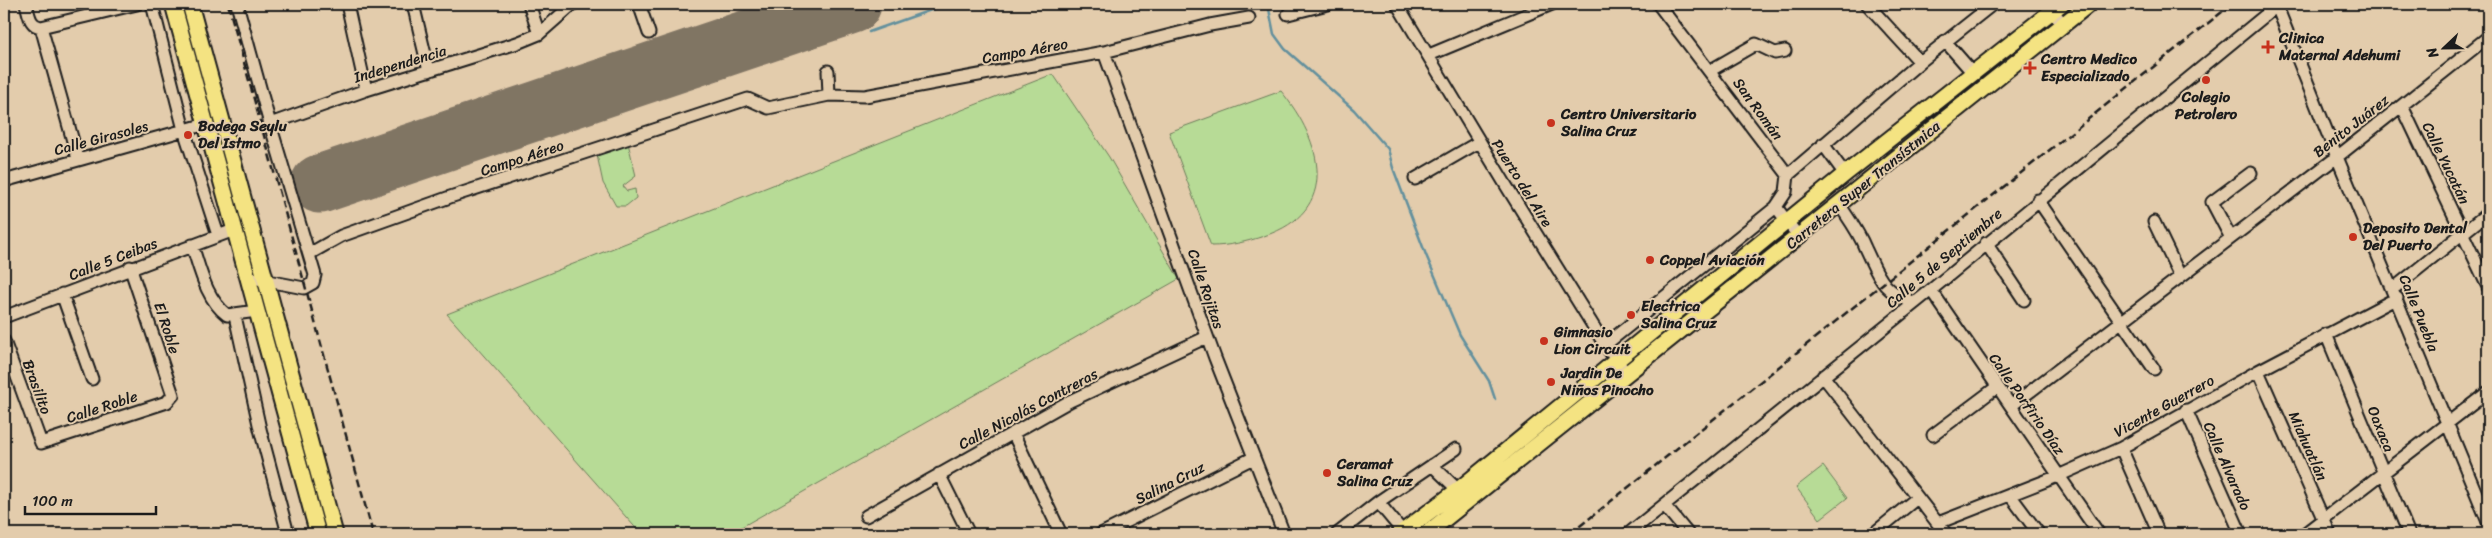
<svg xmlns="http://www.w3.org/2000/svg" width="2492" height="538" font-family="Sriracha,sans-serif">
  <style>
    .green { fill: #b7db96; stroke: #6a7c59 }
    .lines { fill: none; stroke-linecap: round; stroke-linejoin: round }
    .stream { stroke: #63909d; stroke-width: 2.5 }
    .runway { stroke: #807464; stroke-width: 59 }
    .minor-casing { stroke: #1c1c1c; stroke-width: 15 }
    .major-casing { stroke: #1c1c1c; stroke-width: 19 }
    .minor { stroke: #e3ccac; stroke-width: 11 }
    .major { stroke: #f4e382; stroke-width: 15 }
    .rail { stroke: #1c1c1c; stroke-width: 2.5; stroke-dasharray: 8 4; stroke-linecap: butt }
    .poi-dot { fill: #c8321e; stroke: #e3ccac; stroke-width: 2 }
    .labels { text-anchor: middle; stroke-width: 4; stroke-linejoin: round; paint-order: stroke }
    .poi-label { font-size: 15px; font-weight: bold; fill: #1c1c1c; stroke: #e3ccac; text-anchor: start }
    .street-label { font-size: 15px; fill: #1c1c1c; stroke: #e3ccac }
  </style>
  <rect width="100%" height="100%" fill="#e3ccac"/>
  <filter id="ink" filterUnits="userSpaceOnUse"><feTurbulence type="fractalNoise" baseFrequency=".02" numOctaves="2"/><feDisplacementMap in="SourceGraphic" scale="10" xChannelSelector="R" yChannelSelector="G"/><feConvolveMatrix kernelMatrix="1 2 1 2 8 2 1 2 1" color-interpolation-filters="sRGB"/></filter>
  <g filter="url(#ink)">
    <path class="green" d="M1053 74 1109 157 1179 279 729 534H641L447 314Z
      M1281 91C1323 142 1341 211 1264 236 1246 242 1229 246 1211 246L1169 132Z
      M628 143 636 176 623 186 627 191 635 189 636 198 626 206H616L603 183 597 155Z
      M1823 466 1847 498 1820 519 1796 487Z"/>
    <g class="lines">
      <path class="stream" d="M1268 4 1274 34 1285 49 1354 110 1388 149 1393 168 1426 255 1460 335 1489 381 1495 399
        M869 32 948 4"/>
      <path class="runway" d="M320 184 852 4"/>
      <g class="minor-casing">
        <path id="minor" d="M26 4C29 13 29 26 41 27
          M152 4 184 130 218 235
          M237 4 270 124 315 275 313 283 304 288 247 277
          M347 4 366 90
          M413 4 429 71
          M529 4 539 34
          M639 4 649 33
          M1397 4 1507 187 1605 345 1627 374
          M1658 4 1788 175 1786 192 1776 207 1799 237
          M1867 4 1920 62
          M2047 4 2063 24
          M2276 4 2337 157 2488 522
          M1288 14 1328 4
          M1945 41 1973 73
          M1104 52 1215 358 1284 534
          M1429 55 1552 4
          M1711 70 1756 44 1775 53 1785 51
          M828 71 829 95 865 96 1104 52 1210 25 1249 18
          M2402 106 2488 287
          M270 124 366 90 517 43 539 34 573 4
          M1823 144 1845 174
          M78 159 41 27 137 4
          M1788 175 1920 62 1993 4
          M1415 179 1479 142
          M4 181 206 124
          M2038 200 2154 369
          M1839 204C1848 218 1859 232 1865 248 1879 277 1881 291 1915 303
          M2154 222 2180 276
          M2231 238 2212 202 2251 173
          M1986 243 2024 300
          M192 245C200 269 206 299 227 315L257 311
          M309 254 341 236 450 197 748 99 768 108 829 95
          M2393 289 2488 213
          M1931 290 2099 534
          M62 294 92 379
          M235 316 260 429 288 534
          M4 317 234 230
          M2326 334 2409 534
          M4 341 41 443 167 402 173 395 130 267
          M1605 345 1776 207
          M2258 371 2330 534
          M1823 376 1946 534
          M2011 406 2337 157 2488 37
          M2186 410 2241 534
          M1013 433 1061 534
          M1933 435 1997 387
          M2121 448 2159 534
          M1432 465 1458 490
          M939 474 969 534
          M2010 495 2039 534
          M1378 502 1403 532
          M1664 505 1688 534
          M866 516 1070 401 1207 337
          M1938 523 2058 476 2121 448 2258 371 2397 298
          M1101 534 1253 458
          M1337 534 1378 502 1456 449
          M1628 534 1931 290 2279 4
          M1873 534 1917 498
          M2304 534 2488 392"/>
      </g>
      <g class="major-casing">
        <path id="major" d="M173 4 318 534
          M190 4 335 534
          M1400 534 1458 490 1845 174 2061 4
          M1426 534 2089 4"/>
      </g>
      <use href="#minor" class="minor"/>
      <use href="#major" class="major"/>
      <path class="rail" d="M228 4 373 534
        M1570 534 2232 4"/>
    </g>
  </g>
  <g class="poi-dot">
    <path d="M2265.5 39.5h5v5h5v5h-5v5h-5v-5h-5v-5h5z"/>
    <path d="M2027.5 60.5h5v5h5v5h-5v5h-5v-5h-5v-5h5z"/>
    <circle cx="2206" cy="80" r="5"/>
    <circle cx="1551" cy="123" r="5"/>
    <circle cx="188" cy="135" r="5"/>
    <circle cx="2353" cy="237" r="5"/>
    <circle cx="1650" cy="260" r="5"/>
    <circle cx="1631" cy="315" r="5"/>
    <circle cx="1544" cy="341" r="5"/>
    <circle cx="1551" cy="382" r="5"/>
    <circle cx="1327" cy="473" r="5"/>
  </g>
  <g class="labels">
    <g class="poi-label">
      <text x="2279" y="43">Clinica<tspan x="2279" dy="17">Maternal Adehumi</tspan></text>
      <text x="2041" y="64">Centro Medico<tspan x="2041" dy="17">Especializado</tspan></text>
      <text x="2206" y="102" text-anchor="middle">Colegio<tspan x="2206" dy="17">Petrolero</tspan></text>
      <text x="1561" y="119">Centro Universitario<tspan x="1561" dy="17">Salina Cruz</tspan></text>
      <text x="198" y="131">Bodega Seylu<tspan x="198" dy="17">Del Istmo</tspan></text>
      <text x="2363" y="233">Deposito Dental<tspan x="2363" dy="17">Del Puerto</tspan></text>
      <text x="1660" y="265">Coppel Aviación</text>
      <text x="1641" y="311">Electrica<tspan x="1641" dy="17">Salina Cruz</tspan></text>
      <text x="1554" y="337">Gimnasio<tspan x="1554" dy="17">Lion Circuit</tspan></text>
      <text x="1561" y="378">Jardin De<tspan x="1561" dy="17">Niños Pinocho</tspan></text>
      <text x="1337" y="469">Ceramat<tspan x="1337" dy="17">Salina Cruz</tspan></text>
    </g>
    <g class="street-label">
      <text transform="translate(1025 51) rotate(-10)" y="5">Campo Aéreo</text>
      <text transform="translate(400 64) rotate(-17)" y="5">Independencia</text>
      <text transform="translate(1758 109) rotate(54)" y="5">San Román</text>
      <text transform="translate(2351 126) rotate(-38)" y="5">Benito Juárez</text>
      <text transform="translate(101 138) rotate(-15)" y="5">Calle Girasoles</text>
      <text transform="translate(522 158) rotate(-18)" y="5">Campo Aéreo</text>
      <text transform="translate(2446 163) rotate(64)" y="5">Calle Yucatán</text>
      <text transform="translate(1522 183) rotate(58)" y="5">Puerto del Aire</text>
      <text transform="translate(1863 185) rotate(-39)" y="5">Carretera Super Transístmica</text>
      <text transform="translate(1944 258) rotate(-40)" y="5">Calle 5 de Septiembre</text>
      <text transform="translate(113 259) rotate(-21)" y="5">Calle 5 Ceibas</text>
      <text transform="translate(1206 289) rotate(71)" y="5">Calle Rojitas</text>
      <text transform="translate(2419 313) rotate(68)" y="5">Calle Puebla</text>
      <text transform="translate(167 328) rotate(72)" y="5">El Roble</text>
      <text transform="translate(37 387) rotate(70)" y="5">Brasilito</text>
      <text transform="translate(2027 404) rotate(55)" y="5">Calle Porfirio Díaz</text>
      <text transform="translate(2164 406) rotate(-29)" y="5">Vicente Guerrero</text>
      <text transform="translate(102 407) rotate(-18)" y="5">Calle Roble</text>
      <text transform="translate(1028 409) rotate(-28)" y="5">Calle Nicolás Contreras</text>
      <text transform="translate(2381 429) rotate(68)" y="5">Oaxaca</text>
      <text transform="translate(2308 446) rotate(66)" y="5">Miahuatlán</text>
      <text transform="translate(2227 466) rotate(66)" y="5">Calle Alvarado</text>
      <text transform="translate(1170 483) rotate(-27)" y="5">Salina Cruz</text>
    </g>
  </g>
  <rect width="2492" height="538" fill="none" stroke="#e3ccac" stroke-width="20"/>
  <rect x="10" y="10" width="2472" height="518" fill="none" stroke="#1c1c1c" stroke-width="2" filter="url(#ink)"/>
  <g transform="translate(2444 48) rotate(248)" stroke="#e3ccac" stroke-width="4" paint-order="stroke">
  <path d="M0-4L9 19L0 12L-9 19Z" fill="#1c1c1c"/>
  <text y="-8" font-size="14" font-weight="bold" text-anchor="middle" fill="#1c1c1c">N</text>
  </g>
  <path d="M25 506v8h131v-8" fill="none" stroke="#1c1c1c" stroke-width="2.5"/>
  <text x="32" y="506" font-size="15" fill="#1c1c1c" stroke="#e3ccac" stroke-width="4" paint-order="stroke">100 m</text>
</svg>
